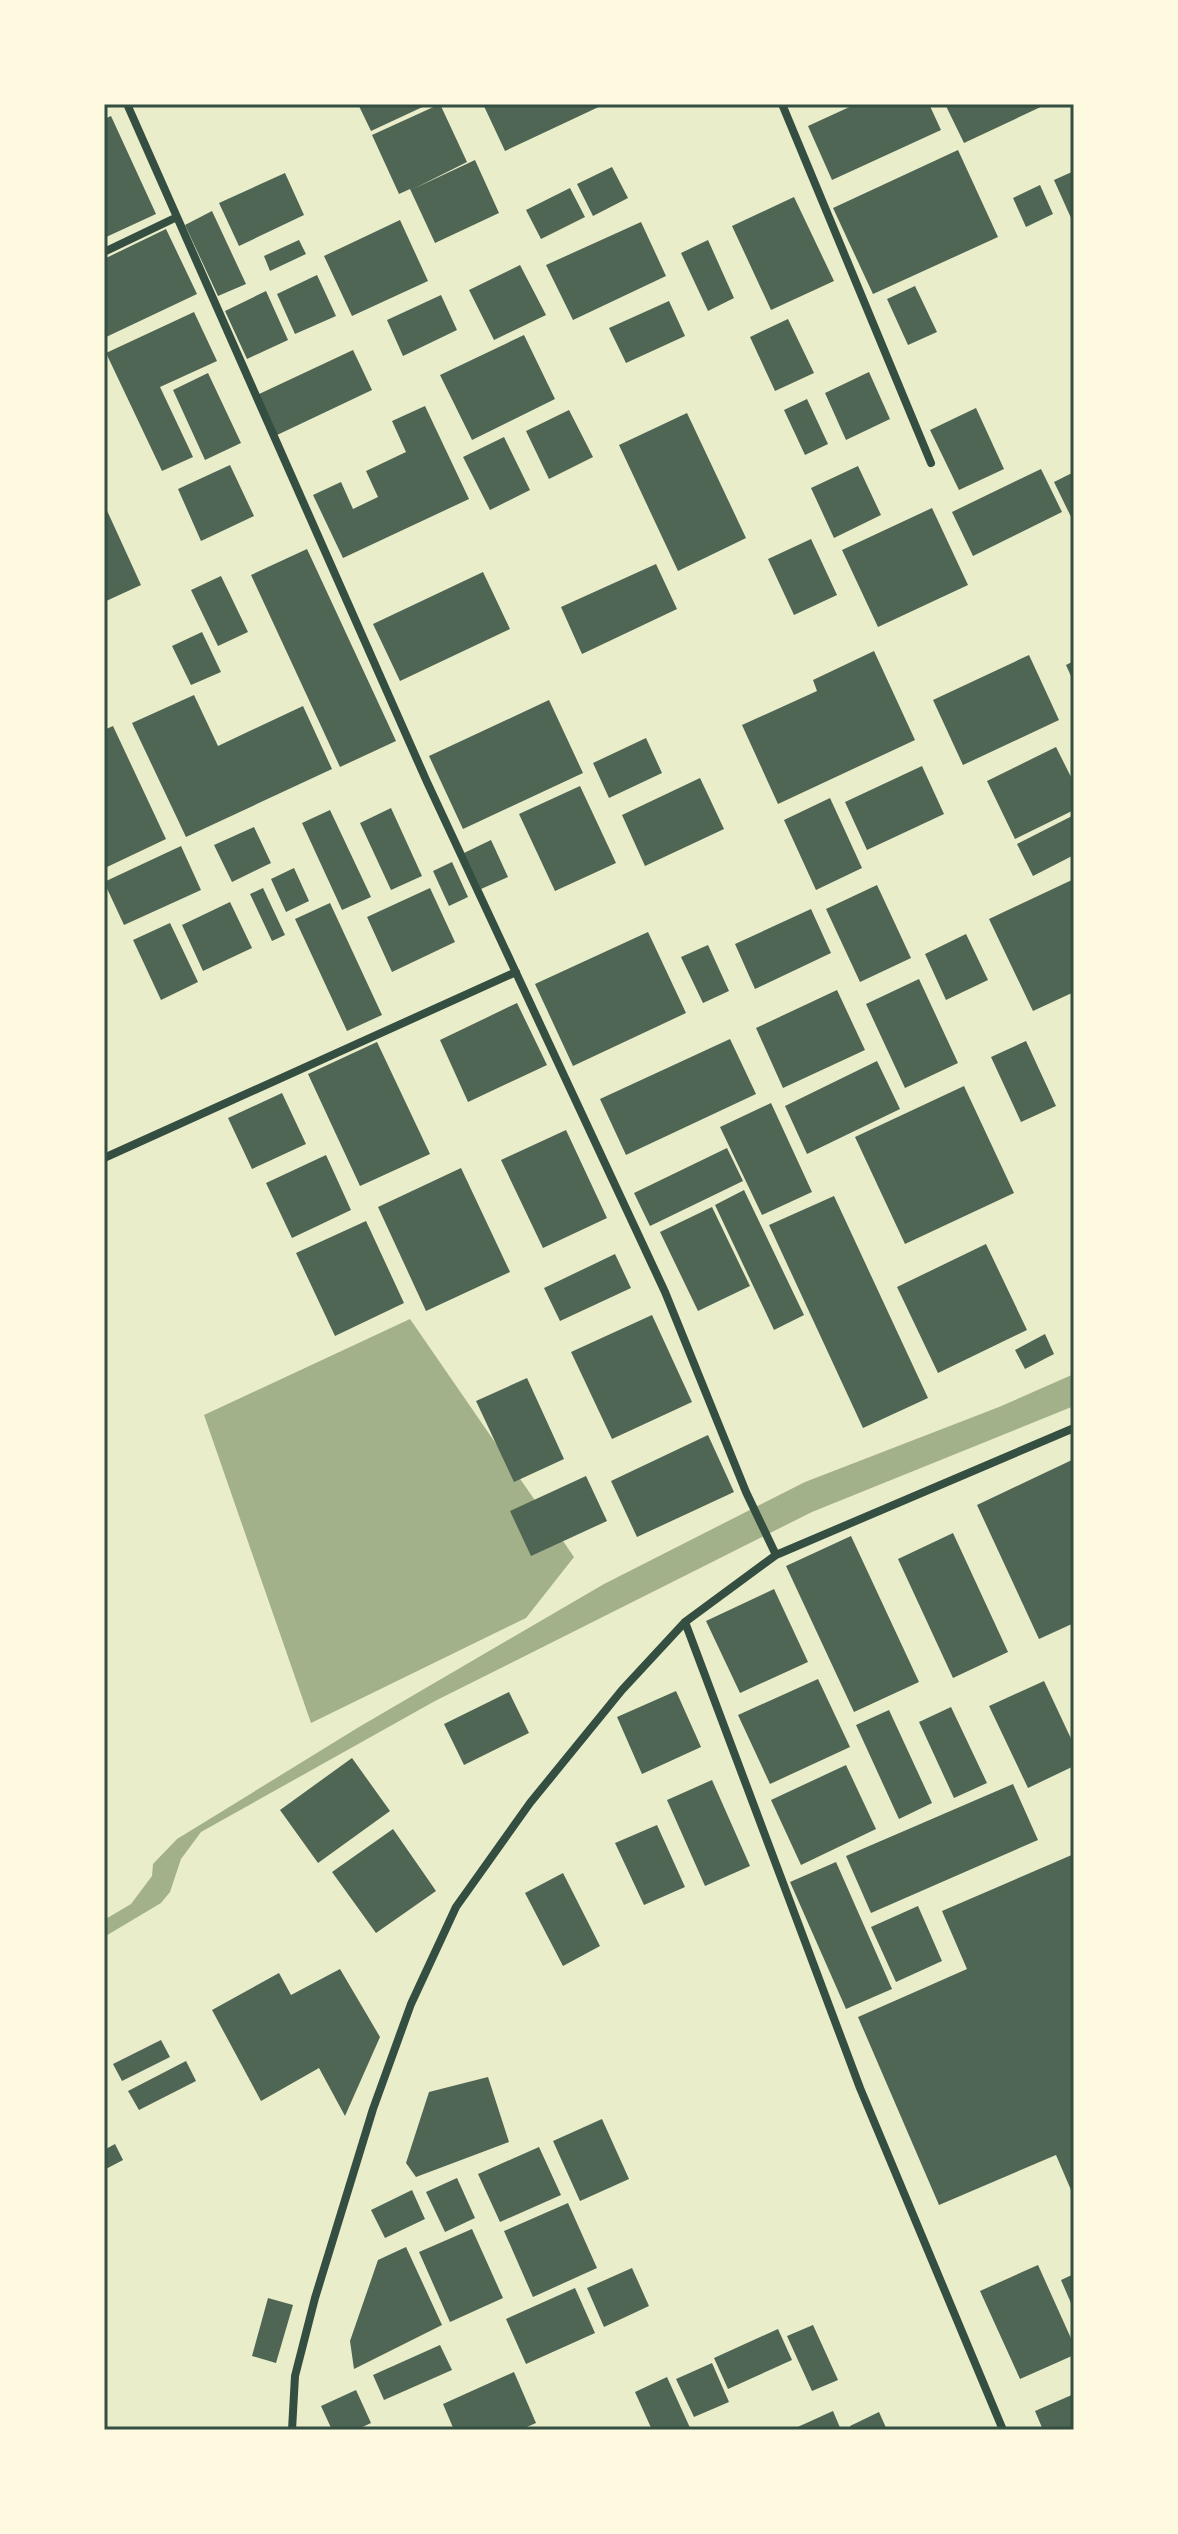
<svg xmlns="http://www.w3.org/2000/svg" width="1178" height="2534" font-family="Ubuntu,sans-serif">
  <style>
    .water { fill: #a3b18a }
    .building { fill: #4f6655 }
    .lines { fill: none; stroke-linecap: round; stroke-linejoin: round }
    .minor { stroke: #344e41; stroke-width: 8 }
    .neatline { fill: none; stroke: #344e41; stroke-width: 3 }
  </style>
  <rect width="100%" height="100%" fill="#e9edc9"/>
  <path class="water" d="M410 1319 574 1557 526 1618 311 1723 204 1415Z
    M1074 1374V1406L812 1512 435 1701 201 1832 181 1859 170 1892 161 1903 104 1937V1920L131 1904 152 1876 153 1864 177 1839 359 1727 604 1584 805 1482 999 1407Z"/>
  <path class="building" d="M358 104H429L371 131Z
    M440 104 467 162 413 189 475 160 499 213 435 243 410 189 399 194 372 135Z
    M483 104H605L505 151Z
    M856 104H929L941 130 832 180 808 126Z
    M945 104H1047L964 143Z
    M111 116 156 214 104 238V119Z
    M958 150 998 237 873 294 833 208Z
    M612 167 628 198 593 216 577 184Z
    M1074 171V216L1071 218 1054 180Z
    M285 173 304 215 239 246 219 203Z
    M1040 185 1053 214 1026 227 1013 198Z
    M570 188 585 217 541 239 526 210Z
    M794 197 834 281 771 310 732 226Z
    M212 211 246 284 218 296 185 225Z
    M400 220 428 281 352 316 324 256Z
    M641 222 666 276 573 320 546 265Z
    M166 229 197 294 104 338V259Z
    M299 240 306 254 270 271 264 256Z
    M708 240 734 298 708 311 681 253Z
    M520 265 546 315 494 340 469 290Z
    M317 275 336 316 295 334 277 294Z
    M915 286 937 332 908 345 887 299Z
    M266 291 288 340 247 359 225 311Z
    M441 295 457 330 403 356 387 320Z
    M669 301 685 336 626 363 609 328Z
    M194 312 217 361 160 387 193 457 162 471 106 353Z
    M788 319 814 373 775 391 750 337Z
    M524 335 555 399 472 440 440 375Z
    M353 350 372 390 275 436 257 395Z
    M869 372 890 419 846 440 825 393Z
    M208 373 241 443 205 460 173 390Z
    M807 399 828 444 805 455 784 410Z
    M425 406 469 499 343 558 313 495 341 482 353 509 378 497 366 471 406 452 392 421Z
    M976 408 1004 469 959 490 930 430Z
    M569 410 593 457 549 479 526 431Z
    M687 413 746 538 678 571 619 445Z
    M504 437 530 490 490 510 463 457Z
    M230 465 254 516 201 541 178 489Z
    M858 466 881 515 834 538 811 488Z
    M1041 469 1062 512 973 556 952 512Z
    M1074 472V523L1054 482Z
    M104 504 141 585 104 602Z
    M932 508 968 585 878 627 842 550Z
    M811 539 837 595 794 615 768 559Z
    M307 549 396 741 340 767 251 575Z
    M656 564 677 609 582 654 561 607Z
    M483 572 510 629 400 681 373 624Z
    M221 576 248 632 218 646 191 590Z
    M202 632 221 672 191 685 172 646Z
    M874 651 915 740 778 804 742 725 817 691 813 680Z
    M1029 655 1059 720 963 765 933 700Z
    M1074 661V683L1066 665Z
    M194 695 218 746 303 706 332 769 186 837 132 723Z
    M549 700 583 773 463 829 429 756Z
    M113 726 166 839 107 867 104 861V730Z
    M646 738 662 773 609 798 593 763Z
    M1056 747 1074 783V810L1015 839 987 781Z
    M922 766 944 814 867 850 845 802Z
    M700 778 724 829 645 866 622 815Z
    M580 786 616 863 555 891 519 814Z
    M830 798 862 868 816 890 784 820Z
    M391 808 422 876 391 890 360 823Z
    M330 810 371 897 342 910 302 823Z
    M1074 815V855L1033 876 1017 844Z
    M254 827 271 863 232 882 214 845Z
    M491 840 508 877 481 889 464 853Z
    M181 846 201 890 124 925 104 882Z
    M452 862 468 897 449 906 433 871Z
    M294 868 309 901 286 912 271 879Z
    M1074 879V992L1033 1011 989 919Z
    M877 885 911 958 860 982 826 909Z
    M263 888 285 935 272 941 250 894Z
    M430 888 455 942 392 972 367 917Z
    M230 902 252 948 203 971 182 925Z
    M330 903 382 1015 347 1031 295 919Z
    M811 909 831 953 755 989 735 944Z
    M170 923 198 982 161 1000 133 940Z
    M648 932 686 1013 573 1066 535 984Z
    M966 934 988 980 946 1000 925 954Z
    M708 945 729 991 703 1003 681 957Z
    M919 979 958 1063 905 1088 866 1004Z
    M837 990 865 1050 783 1088 756 1028Z
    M517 1003 547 1065 468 1102 440 1040Z
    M730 1039 756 1094 626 1155 600 1099Z
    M1026 1041 1056 1106 1021 1122 991 1057Z
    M377 1042 430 1154 360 1186 308 1074Z
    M877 1061 900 1109 807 1154 785 1106Z
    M964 1086 1014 1193 905 1244 855 1137Z
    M282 1093 306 1144 252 1169 228 1118Z
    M771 1103 812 1192 762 1215 720 1127Z
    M566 1130 607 1218 543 1248 501 1160Z
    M727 1148 743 1181 650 1226 634 1193Z
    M326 1155 351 1210 292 1238 266 1183Z
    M461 1168 510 1272 426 1311 378 1207Z
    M744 1190 804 1315 774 1330 715 1205Z
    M834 1196 928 1398 863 1428 769 1225Z
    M712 1207 750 1286 698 1311 660 1232Z
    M366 1221 404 1303 335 1336 296 1253Z
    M986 1244 1027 1330 938 1373 897 1287Z
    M615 1254 631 1288 560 1321 544 1288Z
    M652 1315 692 1402 612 1439 571 1352Z
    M1045 1334 1054 1354 1025 1369 1015 1350Z
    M527 1378 564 1459 514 1482 476 1401Z
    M708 1435 734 1492 637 1537 611 1481Z
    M1074 1459V1623L1039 1639 977 1505Z
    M586 1476 607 1521 531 1556 510 1511Z
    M953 1533 1008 1652 953 1678 898 1559Z
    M851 1536 919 1682 854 1712 786 1566Z
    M774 1589 808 1662 740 1693 706 1621Z
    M818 1679 850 1747 770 1784 738 1715Z
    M1044 1681 1074 1745V1766L1028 1788 989 1706Z
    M676 1691 701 1747 642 1774 617 1717Z
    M509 1692 529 1733 464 1765 444 1724Z
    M951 1707 987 1783 954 1798 919 1722Z
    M889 1710 932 1803 899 1819 856 1725Z
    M352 1758 390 1811 318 1863 280 1810Z
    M846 1765 876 1829 801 1865 771 1800Z
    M712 1780 750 1866 705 1886 667 1800Z
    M1013 1784 1038 1840 871 1913 846 1856Z
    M657 1825 685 1887 644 1905 615 1843Z
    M393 1829 436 1891 376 1933 332 1872Z
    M1074 1854V2197L1056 2155 939 2205 858 2017 967 1969 942 1911Z
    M836 1862 892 1989 846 2009 790 1882Z
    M563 1873 600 1946 563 1966 525 1893Z
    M918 1906 942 1961 896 1982 871 1927Z
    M340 1969 380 2037 345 2116 319 2068 261 2101 212 2010 279 1973 291 1995Z
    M161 2040 170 2057 122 2081 113 2064Z
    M186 2061 196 2081 139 2110 128 2091Z
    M488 2077 509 2142 416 2177 406 2163 429 2092Z
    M602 2119 629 2179 580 2201 553 2141Z
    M115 2144 123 2160 104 2170V2150Z
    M539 2147 561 2195 500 2222 478 2174Z
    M457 2178 475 2218 445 2232 426 2192Z
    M412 2190 425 2219 385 2238 371 2210Z
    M568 2203 597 2268 533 2297 504 2231Z
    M472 2229 503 2298 450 2322 419 2252Z
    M406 2247 442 2325 354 2369 350 2341 378 2260Z
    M1038 2265 1074 2345V2355L1020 2379 980 2291Z
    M632 2268 649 2306 604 2327 587 2288Z
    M1074 2274V2310L1061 2280Z
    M575 2288 595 2333 526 2364 506 2319Z
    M268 2298 293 2305 276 2363 252 2356Z
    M813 2325 838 2380 812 2391 787 2336Z
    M778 2329 792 2360 728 2389 714 2358Z
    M440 2345 452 2370 384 2400 373 2375Z
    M712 2363 729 2402 694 2417 676 2379Z
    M514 2372 536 2423 520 2430H454L443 2404Z
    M667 2377 691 2430H652L635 2392Z
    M356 2390 371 2423 356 2430H332L321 2406Z
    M1074 2394V2430H1043L1035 2411Z
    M833 2411 841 2430H791Z
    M879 2412 887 2430H852L850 2426Z"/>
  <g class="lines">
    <path class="minor" d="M127 104 427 782 665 1292 746 1492 776 1555
      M782 104 931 463
      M104 252 177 217
      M104 1158 516 972
      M685 1622 860 2088 1003 2430
      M292 2430 295 2376 315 2298 373 2109 411 2004 456 1907 530 1803 622 1690 685 1622 776 1555 1074 1428"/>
  </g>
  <rect width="1178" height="2534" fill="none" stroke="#fefae0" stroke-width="212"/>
  <rect x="106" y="106" width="966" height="2322" class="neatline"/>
</svg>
